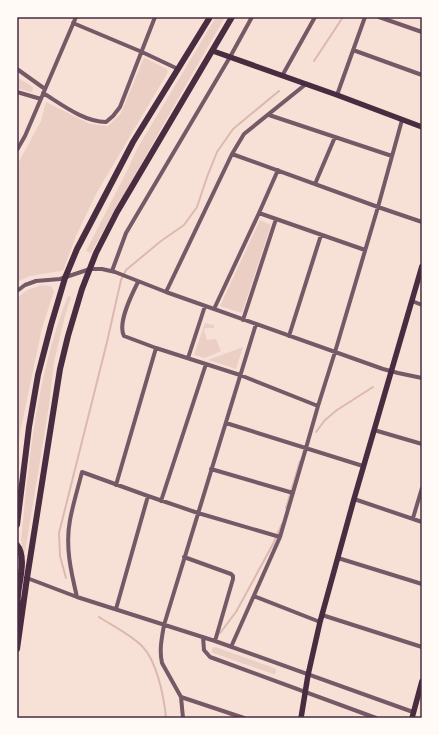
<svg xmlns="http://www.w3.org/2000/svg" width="439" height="735" font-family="'Public Sans',sans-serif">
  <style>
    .green { fill: #ebcfc5 }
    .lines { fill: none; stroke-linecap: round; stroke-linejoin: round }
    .stream { stroke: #dcb8b0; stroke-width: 2 }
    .minor { stroke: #755966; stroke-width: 4 }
    .secondary { stroke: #4a2c40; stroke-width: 5.5 }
    .trunk { stroke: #4a2c40; stroke-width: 6 }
    .neatline { fill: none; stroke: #4a2c40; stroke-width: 1.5 }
  </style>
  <rect width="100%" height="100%" fill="#f7e1d7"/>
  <path class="green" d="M216 17H225L174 106 91 253 86 251 127 171 137 149Z
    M145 58 167 69 168 72 96 194 76 236 67 260 64 269 61 271 30 276 17 282V165L41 121 46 102 90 124 108 126 121 113 143 60Z
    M17 77 33 87V89L32 91 31 92 17 88Z
    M260 220 271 225 242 313 220 306Z
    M42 285 51 286 54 291 42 328 20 433 17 462V299C24 290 32 288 42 285Z
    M68 296 71 297 65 316 54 362 49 406 24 558 21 541C29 458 37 374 68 296Z
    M205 323 214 325V328H205L204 331 207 340 216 339 221 351 205 358 194 355Z
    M243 347 236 369 208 360Z
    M215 647 274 668 276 669V672L275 674H273L213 653 212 652V648Z"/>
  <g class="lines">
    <path class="stream" d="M314 61 343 17
      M316 432 325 420 337 410 373 387
      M286 508 300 461
      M66 578 60 556 59 533 107 342 121 280 126 270 161 241 184 225 197 207 207 177 217 152 233 129 279 91
      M99 617C113 626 130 634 142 646 157 661 164 697 166 718
      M220 633 236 612 273 544 282 524"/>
    <path class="minor" d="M379 17 422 32
      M73 23 142 52 178 69
      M353 50 422 75
      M17 69 45 89
      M282 76 315 17
      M17 92 41 99
      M43 93C61 104 84 122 106 122L113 116 120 107 155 17
      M337 95 365 17
      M269 115 392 156
      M17 150 25 136 76 17
      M232 154 378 207 422 222
      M315 184 335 137
      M259 213 365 250
      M112 271 126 233 230 57 252 17
      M138 282C132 294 117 323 124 336L156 348 240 375 318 406
      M17 291 25 285 36 281 60 279 90 269H102L115 272 166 292 383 369 398 373 422 378
      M166 292 232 154 244 134 306 84
      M412 301 422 305
      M214 309 259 213 278 170
      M243 320 276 219
      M289 336 321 235
      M188 358 205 306
      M226 423 363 466
      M374 430 422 444
      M211 469 293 493
      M116 485 156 348
      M354 499 422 522
      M161 501 206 364
      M413 518 422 488
      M184 557 231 574 233 576V579L215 641
      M338 558 422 584
      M27 578 77 597 215 641 413 712
      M254 596 320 622
      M77 597C71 572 65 546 70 520 73 504 78 488 82 472L148 496 198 513 280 537
      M116 609 148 496
      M322 615 422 647
      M203 637 204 650 210 657 376 718
      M231 647 280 537 306 448 318 406 335 352 378 207 402 120
      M181 697 244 718
      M183 718 181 697 162 663C159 650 162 637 164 625L256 324"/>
    <path class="secondary" d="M213 51 337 95 422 127
      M301 718 308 675 320 622 354 499 422 266
      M412 718 422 681"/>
    <path class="trunk" d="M17 525 29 427 38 375 51 325 65 278 77 249 133 142 210 17
      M17 545C27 557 19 581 18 595 17 604 18 612 18 621
      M17 649 27 578 60 369 68 336 82 289 96 253 117 212 232 17"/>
  </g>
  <rect width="439" height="735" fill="none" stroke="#fffaf5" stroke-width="36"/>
  <rect x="18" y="18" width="403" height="699" class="neatline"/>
</svg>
